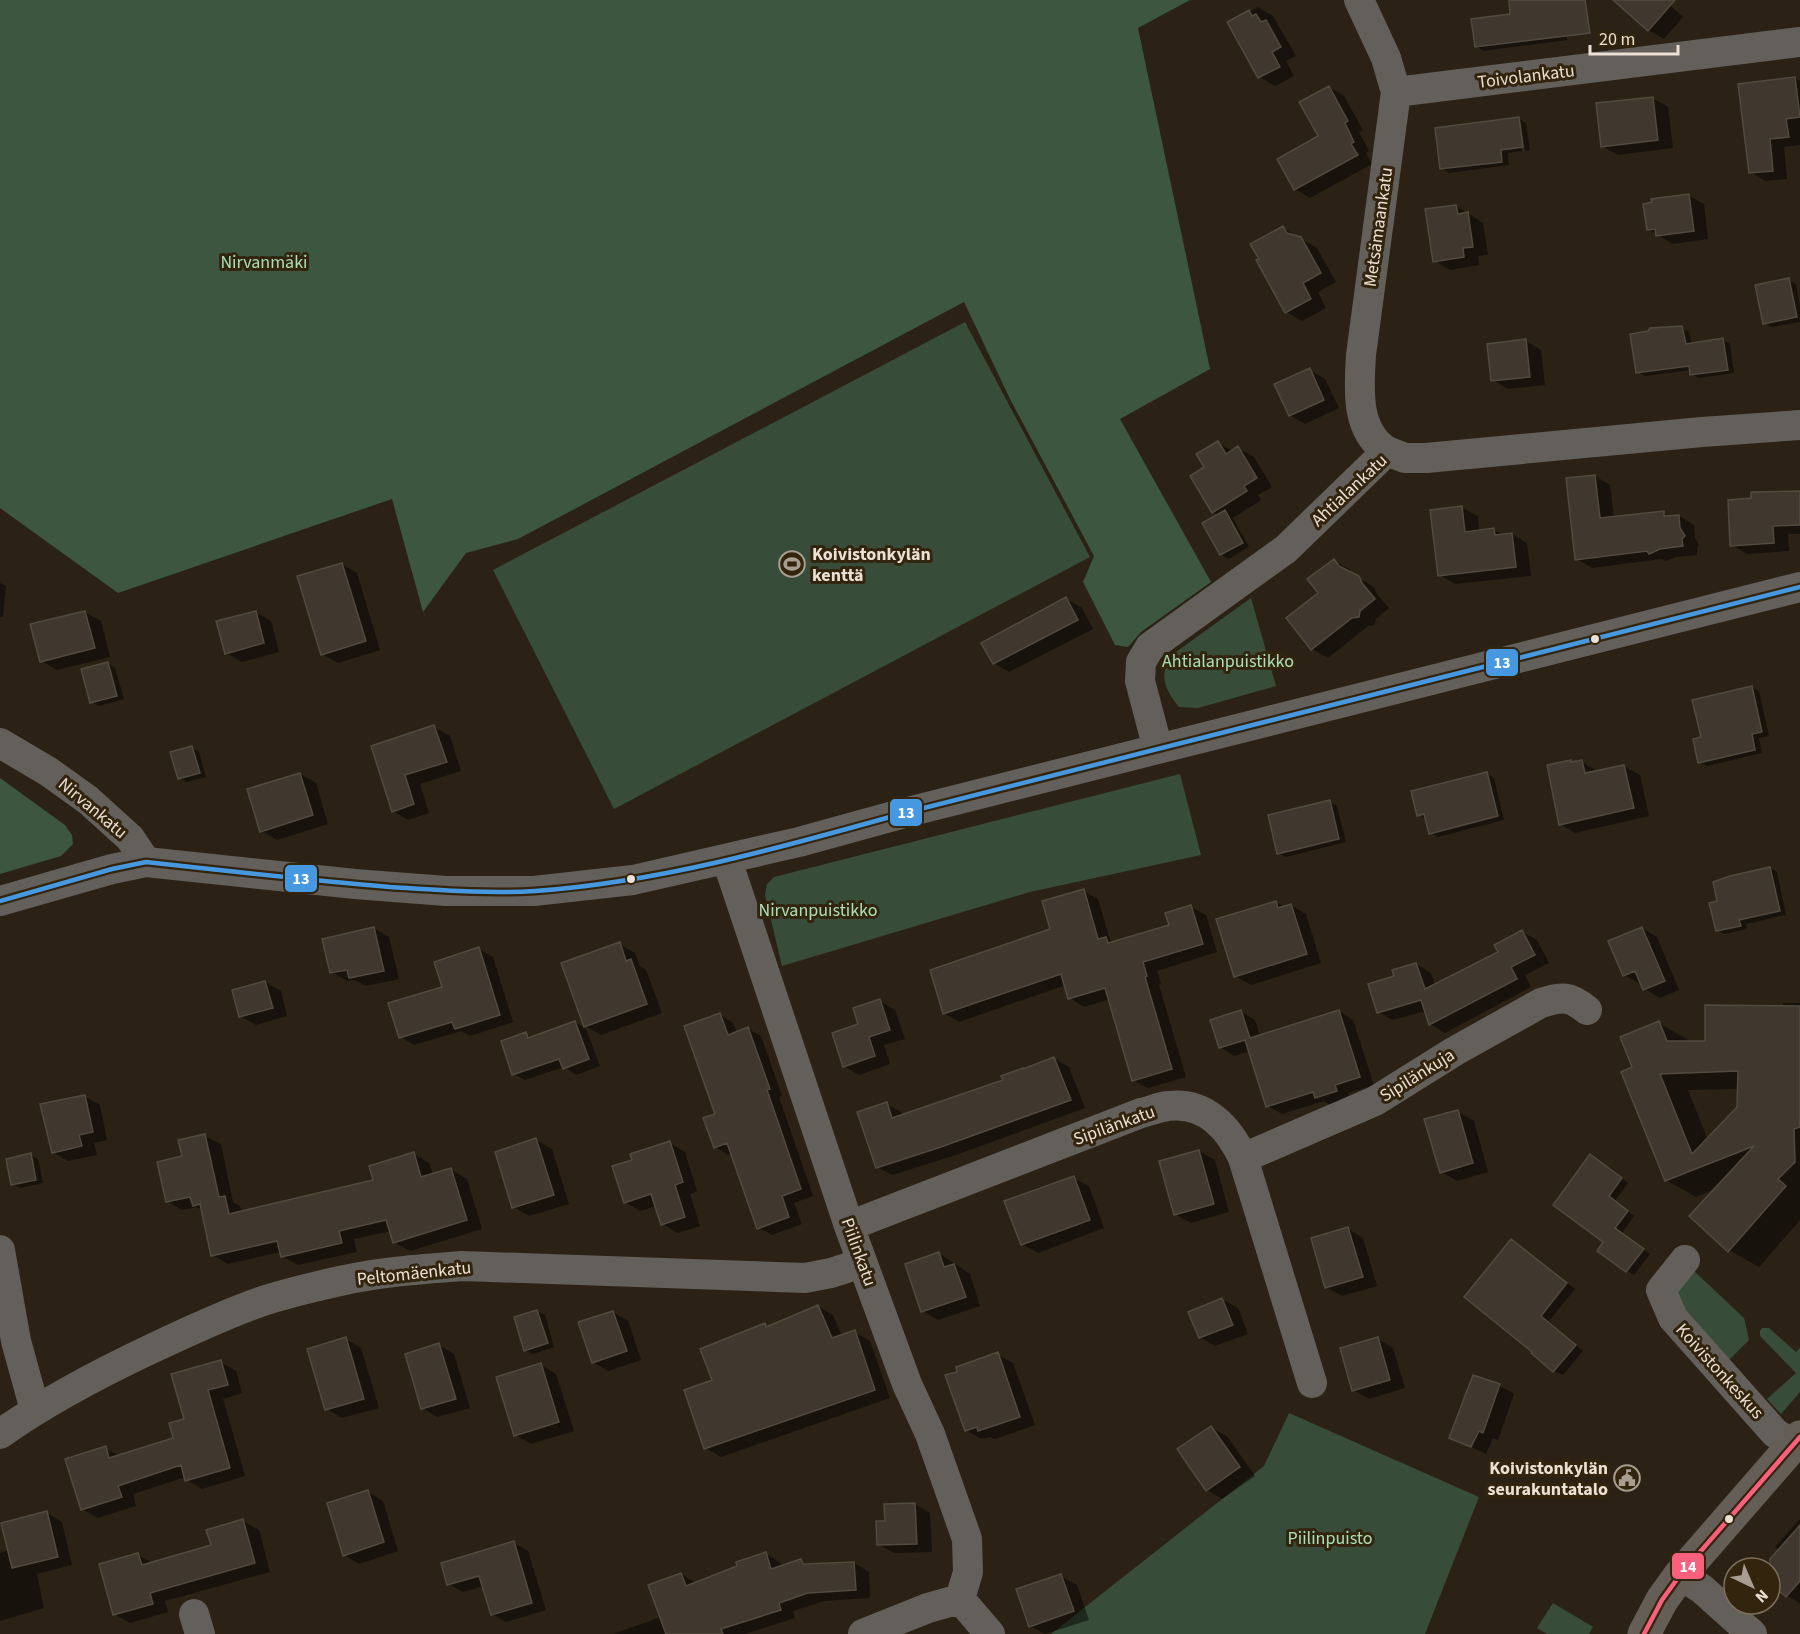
<svg xmlns="http://www.w3.org/2000/svg" width="1800" height="1634" font-family="'Source Sans 3',sans-serif">
  <style>
    .green { fill: #384c3a }
    .forest { fill: #3c563f }
    .shadow { fill: #0007; fill-rule: evenodd }
    .building { fill: #40382e; stroke: #514a3f; stroke-width: 1.5; fill-rule: evenodd }
    .lines { fill: none; stroke-linecap: round; stroke-linejoin: round }
    .minor { stroke: #635f5a; stroke-width: 30 }
    .major { stroke: #655e56; stroke-width: 33 }
    .bus-1-casing { stroke: #33240d; stroke-width: 9 }
    .bus-2-casing { stroke: #33240d; stroke-width: 9 }
    .bus-1 { stroke: #4699e1; stroke-width: 4.5 }
    .bus-2 { stroke: #f8607d; stroke-width: 4.5 }
    .bus-dot { fill: #ebe0d3; stroke: #33240d; stroke-width: 2 }
    .labels { text-anchor: middle; stroke-width: 6; stroke-linejoin: round; paint-order: stroke }
    .street-label { font-size: 18px; fill: #ebe0d3; stroke: #33240d }
    .park-label { font-size: 18px; fill: #a8e0b5; stroke: #33240d }
    .poi-label { font-size: 18px; font-weight: bold; fill: #ebe0d3; stroke: #33240d; text-anchor: start }
    .line-badge { stroke: #33240d; stroke-width: 2 }
    .badge-label { font-size: 16px; text-anchor: middle; font-weight: bold; fill: #fff }
  </style>
  <rect width="100%" height="100%" fill="#2b2215"/>
  <path class="green" d="M965 322 1090 557 614 809 493 570Z
    M1251 598 1276 686 1198 708 1179 707C1164 688 1158 675 1173 654Z
    M1180 774 1201 855 1030 892 782 966 765 895 767 884 774 877Z
    M1692 1269 1744 1318 1749 1340 1728 1361 1675 1304 1679 1283Z
    M1762 1328H1769L1796 1352 1800 1348V1392L1781 1414 1767 1399 1796 1373 1760 1336V1331Z
    M1289 1413 1479 1497 1425 1634H1051L1264 1466Z
    M1553 1603 1593 1627 1589 1634H1547L1537 1628Z"/>
  <path class="forest" d="M0 0H1190L1138 28 1210 369 1120 419 1211 582 1141 632 1128 647 1115 645 1083 582 1094 556 1011 401 964 302 518 539 466 553 423 612 392 499 118 593 0 508Z
    M0 778 65 825 72 835 73 844 61 856 0 874Z"/>
  <path class="shadow" d="M1510 0H1562L1567 40 1483 51 1476 46 1512 15Z
    M1615 0H1664L1683 17 1664 39 1648 30Z
    M1258 7 1273 16 1296 56 1286 61 1294 76 1275 86 1260 77 1229 23Z
    M1795 78 1800 81V145L1784 147 1787 179 1765 181 1750 172Z
    M1329 87 1344 96 1363 130 1359 132 1369 151 1366 153 1372 164 1310 198 1295 189 1320 136Z
    M1652 98 1668 107 1673 148 1618 155 1602 146Z
    M1519 119 1526 123 1530 150 1525 151 1521 122H1518L1522 151 1508 153 1509 165 1449 173 1442 168Z
    M1689 196 1704 204 1708 239 1673 244 1648 229Z
    M1456 206 1483 223 1488 255 1478 256 1479 265 1450 270 1435 261Z
    M1283 228 1317 248 1336 282 1318 292 1326 308 1302 321 1287 312Z
    M1789 280 1796 284 1800 305V322L1772 327 1764 323Z
    M1682 328 1689 332 1692 344 1723 340 1730 344 1734 373 1699 378 1691 374V370L1645 376 1638 372Z
    M1526 341 1541 350 1545 385 1508 389 1493 380Z
    M1310 370 1325 379 1339 408 1305 424 1290 415Z
    M1218 443 1233 451 1238 448 1254 457 1272 487 1258 495 1261 500 1233 518 1249 547 1228 559 1221 554 1219 515 1213 512 1206 467Z
    M1595 476 1610 485 1614 518 1664 513 1671 517 1679 516 1694 525 1695 538 1699 545 1697 548V555L1676 557 1666 561 1662 559 1592 568 1577 559Z
    M1800 492V534H1788L1789 551 1747 554 1732 545Z
    M1462 508 1478 516 1479 532 1494 530 1503 535 1512 534 1527 543 1531 576 1455 584 1440 575Z
    M1334 561 1349 569 1366 590 1362 580 1374 587 1377 594 1389 608 1376 619 1374 625 1368 626 1328 658 1312 649 1320 593Z
    M342 564 357 573 380 650 338 663 322 654Z
    M0 583 6 586 3 617H0Z
    M1066 599 1082 608 1093 629 1009 672 994 663Z
    M85 612 101 621 110 657 57 670 42 661Z
    M255 612 271 621 279 652 242 662 226 653Z
    M108 663 115 668 124 699 99 706 92 702Z
    M1752 687 1759 691 1769 736 1759 738 1762 753 1707 766 1699 762 1702 738Z
    M434 727 450 736 461 771 420 784 429 813 408 820 393 811 372 747Z
    M192 747 199 752 206 777 187 782 179 778Z
    M1582 762 1597 771 1624 766 1640 775 1649 816 1575 833 1560 824Z
    M300 774 316 783 328 824 277 840 262 831Z
    M1487 774 1494 778 1504 820 1438 837 1431 833 1426 819 1419 815Z
    M1330 802 1337 806 1346 842 1286 857 1278 853Z
    M1770 868 1777 872 1786 915 1746 924 1747 929 1724 934 1717 930 1719 902Z
    M1083 891 1098 899 1110 940 1114 943 1171 926 1191 907 1206 915 1217 952 1157 971 1161 984 1159 985 1186 1077 1148 1088 1133 1080 1110 999 1084 1007 1070 998 1066 985 959 1022 944 1013 1051 930Z
    M1276 902 1284 907 1290 905 1306 914 1321 963 1251 985 1235 976Z
    M374 928 389 937 399 979 366 986 354 980 347 981 332 972ZM342 969 354 970 342 972Z
    M1642 928 1657 937 1679 990 1660 998 1645 989 1642 983 1640 984 1625 975Z
    M1522 932 1537 940 1549 963 1525 975 1531 987 1445 1033 1430 1024 1426 1011 1393 1020 1378 1012 1396 977 1416 964 1431 973 1435 985 1500 952Z
    M619 944 635 953 640 966 646 970 662 1013 601 1035 585 1026Z
    M479 949 493 957 513 1022 470 1036 461 1031 414 1045 401 1037Z
    M265 982 281 991 287 1016 256 1025 240 1016Z
    M880 1001 895 1010 905 1039 884 1045 890 1064 859 1075 844 1066 860 1025Z
    M1783 1003H1800V1220L1759 1267 1729 1250 1715 1189 1696 1197 1666 1180 1634 1068 1659 1023 1688 1040 1689 1043H1707L1783 1007ZM1739 1089 1738 1107 1708 1140 1688 1090Z
    M1339 1011 1353 1020 1374 1085 1348 1093 1350 1099 1330 1105 1324 1101 1282 1114 1268 1106 1250 1051 1234 1056 1220 1047 1241 1012 1255 1020 1260 1036Z
    M720 1015 733 1023 737 1033 748 1029 761 1036 782 1096 779 1097 813 1196 794 1203 802 1224 772 1235 759 1228 732 1153 728 1155 715 1147Z
    M575 1022 586 1029 600 1066 576 1075 564 1067 525 1080 514 1074 526 1034 533 1038Z
    M1054 1058 1069 1067 1085 1108 956 1155 892 1175 877 1167 887 1104 901 1112 903 1116 1005 1081Z
    M84 1096 100 1105 107 1140 94 1143 97 1155 68 1161 53 1152Z
    M1458 1112 1474 1121 1488 1172 1457 1181 1442 1172Z
    M205 1136 221 1144 233 1202 240 1206 242 1212 375 1181 414 1154 429 1163 433 1175 451 1170 467 1179 482 1229 410 1251 394 1242 391 1231 354 1239 357 1252 298 1265 282 1256 281 1252 228 1264 213 1255 203 1211 197 1207 182 1210 167 1201 183 1157Z
    M536 1140 552 1149 569 1204 529 1216 514 1207Z
    M669 1143 685 1152 697 1191 690 1194 700 1226 678 1233 662 1224 656 1206 640 1211 625 1202 634 1161Z
    M1199 1151 1215 1160 1229 1212 1191 1223 1175 1214Z
    M31 1155 38 1159 43 1183 20 1188 12 1184Z
    M1598 1160 1628 1183 1615 1201 1634 1216 1622 1233 1650 1254 1634 1275 1627 1271 1605 1242Z
    M1073 1178 1089 1186 1104 1228 1038 1253 1022 1244Z
    M1348 1229 1363 1238 1377 1286 1342 1296 1326 1287Z
    M1511 1241 1575 1289 1549 1321 1583 1351 1563 1375 1554 1371Z
    M939 1253 970 1274 980 1306 938 1320 923 1311Z
    M1222 1299 1238 1308 1248 1334 1215 1346 1200 1337Z
    M818 1306 833 1315 842 1336 854 1332 870 1341 890 1398 721 1457 706 1448 765 1325 770 1328Z
    M537 1311 545 1315 554 1347 533 1354 525 1350Z
    M613 1312 628 1321 641 1360 608 1371 593 1362Z
    M346 1339 361 1348 379 1408 342 1418 327 1409Z
    M1378 1339 1393 1348 1405 1388 1369 1399 1353 1390Z
    M439 1345 454 1354 470 1408 437 1417 422 1408Z
    M997 1354 1013 1363 1035 1425 995 1439 990 1437 981 1439 966 1430Z
    M220 1362 236 1371 242 1393 223 1399 245 1476 202 1489 187 1480 186 1477 133 1494 136 1506 98 1518 82 1509 105 1448 120 1456 175 1439Z
    M541 1365 556 1374 574 1431 531 1444 515 1435Z
    M1474 1376 1500 1386 1514 1394 1498 1440 1493 1438 1486 1454 1451 1437Z
    M1211 1428 1227 1436 1255 1476 1222 1499 1207 1490Z
    M368 1492 383 1501 398 1551 359 1564 344 1555Z
    M915 1504 930 1513 932 1552 894 1553 878 1544Z
    M47 1513 62 1522 72 1565 37 1574 44 1608 0 1621V1553L9 1550Z
    M1800 1519V1603L1787 1596 1770 1581V1568H1764L1780 1550 1775 1547Z
    M243 1521 259 1530 270 1572 165 1601 168 1612 130 1623 114 1614 138 1555 153 1563 212 1546Z
    M514 1543 528 1551 546 1610 506 1622 492 1614 484 1586 463 1592 449 1584Z
    M766 1554 781 1563 782 1567 801 1561 809 1565 854 1563 869 1572 870 1598 824 1601 793 1611 795 1618 745 1634H613L661 1617 681 1574 696 1583Z
    M1061 1576 1077 1585 1089 1620 1045 1634 1030 1626Z"/>
  <path class="building" d="M1509 0H1585L1590 33 1475 47 1471 19 1510 14Z
    M1613 0H1675L1648 31Z
    M1249 10 1252 16 1256 14 1261 22 1266 20 1281 47 1272 52 1280 67 1258 78 1227 22Z
    M1795 77 1800 117 1786 119 1789 137 1770 139 1773 171 1749 173 1738 84Z
    M1329 86 1348 121 1345 123 1354 142 1351 144 1358 155 1294 190 1277 159 1318 136 1299 102Z
    M1653 97 1658 140 1601 147 1596 103Z
    M1519 117 1523 147 1501 150 1502 162 1440 169 1435 128Z
    M1689 194 1694 231 1656 236 1655 229 1647 230 1643 204 1652 202 1651 199Z
    M1456 205 1458 214 1468 212 1473 247 1463 248 1464 257 1433 262 1425 209Z
    M1283 226 1287 233 1301 237 1321 273 1303 283 1311 299 1285 313 1256 260 1259 259 1250 244Z
    M1789 278 1797 317 1763 324 1755 285Z
    M1682 326 1686 344 1723 338 1728 370 1690 375 1689 366 1636 373 1630 334 1648 331 1650 328Z
    M1526 339 1530 377 1491 381 1487 344Z
    M1310 368 1324 400 1289 416 1274 384Z
    M1218 441 1226 454 1238 446 1257 478 1244 486 1247 491 1212 513 1190 476 1204 467 1196 454Z
    M1595 475 1600 518 1664 511V516L1679 515 1680 528 1685 536 1682 539 1683 546 1660 549 1649 554 1647 551 1575 560 1566 478Z
    M1800 491V525L1773 526 1774 543 1730 546 1728 500 1751 498V492Z
    M1462 506 1465 532 1494 528 1495 535 1512 533 1516 567 1438 576 1430 510Z
    M1225 510 1243 543 1220 555 1202 523Z
    M1334 559 1339 566 1359 576 1362 583 1375 599 1360 611 1359 617 1352 618 1311 650 1286 618 1318 593 1307 579Z
    M342 563 366 641 321 655 297 576Z
    M1066 597 1078 620 993 664 981 643Z
    M85 611 95 648 40 662 30 624Z
    M256 611 264 643 225 654 216 621Z
    M108 662 117 696 90 703 81 669Z
    M1752 686 1762 732 1752 734 1755 750 1698 763 1693 739 1701 737 1692 700Z
    M434 725 447 762 405 775 414 804 392 812 371 746Z
    M192 746 200 773 178 779 170 752Z
    M1571 760V762L1582 760 1585 773 1624 765 1634 808 1559 825 1547 765Z
    M1487 772 1498 816 1429 834 1424 814 1417 816 1411 791Z
    M300 773 313 815 260 832 247 789Z
    M1330 800 1339 839 1277 854 1268 815Z
    M1770 867 1780 911 1739 920 1741 926 1716 931 1709 903 1717 901 1713 882 1730 876Z
    M1084 889 1098 939 1106 937 1108 943 1169 925 1165 913 1191 905 1203 944 1143 962 1147 976 1145 977 1172 1069 1132 1081 1105 988 1068 999 1061 974 943 1014 930 970 1050 929 1042 901Z
    M1276 901 1278 908 1291 904 1307 954 1234 977 1216 919Z
    M374 927 384 971 349 978 347 970 330 973 322 939Z
    M1642 927 1665 981 1643 990 1635 971 1623 976 1608 941Z
    M1522 930 1535 955 1511 967 1517 979 1429 1025 1421 1000 1377 1013 1368 984 1394 976 1392 970 1416 963 1425 989 1498 952 1494 945Z
    M620 942 626 961 631 959 647 1004 584 1027 561 963Z
    M479 947 500 1015 455 1029 452 1022 399 1038 388 1003 442 987 434 962Z
    M265 981 273 1008 239 1017 232 990Z
    M880 999 890 1030 869 1037 875 1056 843 1067 832 1033 858 1024 853 1008Z
    M1705 1005 1800 1006V1127L1794 1129 1795 1162 1778 1179 1786 1186 1728 1252 1689 1216 1754 1146 1665 1181 1621 1072 1632 1067 1620 1037 1659 1021 1667 1041H1705ZM1738 1071 1737 1107 1692 1154 1660 1074Z
    M1241 1010 1250 1038 1339 1010 1360 1077 1335 1085 1337 1091 1315 1098 1313 1092 1266 1107 1245 1040 1219 1048 1210 1020Z
    M720 1013 728 1035 748 1027 770 1089 767 1090 801 1189 782 1196 789 1217 757 1229 727 1143 714 1148 703 1118 715 1114 684 1026Z
    M575 1021 589 1059 563 1069 559 1059 512 1075 501 1041 526 1032 528 1038Z
    M1054 1057 1071 1100 941 1147 876 1168 857 1112 887 1102 892 1118 1003 1080 1001 1076 1023 1068V1069Z
    M85 1095 93 1132 79 1135 82 1146 52 1153 40 1104Z
    M1458 1110 1473 1163 1440 1173 1424 1119Z
    M205 1134 219 1197 225 1196 229 1214 373 1180 369 1166 414 1152 421 1177 451 1168 467 1220 393 1243 386 1220 339 1231 342 1243 281 1257 277 1241 211 1256 200 1204 193 1206 190 1197 166 1202 157 1162 182 1156 178 1140Z
    M536 1138 554 1195 512 1208 495 1152Z
    M670 1141 683 1182 675 1185 685 1217 661 1225 651 1194 624 1203 612 1166 632 1160 630 1154Z
    M1199 1150 1214 1204 1174 1215 1159 1161Z
    M31 1153 36 1180 11 1185 6 1159Z
    M1590 1154 1622 1178 1609 1196 1628 1211 1615 1228 1644 1249 1626 1272 1597 1251 1603 1242 1553 1205Z
    M1074 1176 1090 1220 1021 1245 1004 1201Z
    M1348 1227 1363 1277 1325 1288 1311 1238Z
    M1511 1239 1567 1283 1541 1316 1576 1345 1553 1372 1531 1353 1532 1352 1464 1297Z
    M939 1252 944 1267 954 1264 966 1297 921 1312 905 1264Z
    M1222 1298 1233 1325 1199 1338 1188 1312Z
    M818 1305 832 1338 855 1330 875 1390 704 1449 684 1390 712 1380 700 1349 765 1323 766 1327Z
    M537 1310 548 1343 524 1351 514 1317Z
    M613 1311 627 1351 592 1363 578 1322Z
    M346 1337 364 1399 325 1410 307 1349Z
    M1378 1337 1390 1380 1352 1391 1340 1348Z
    M439 1343 456 1399 421 1409 405 1354Z
    M998 1352 1020 1417 978 1431 977 1427 965 1431 945 1375 957 1372 956 1367Z
    M221 1360 228 1385 208 1390 230 1468 185 1481 181 1465 118 1486 122 1497 81 1510 65 1459 106 1446 109 1458 173 1438 169 1423 184 1419 171 1374Z
    M541 1363 559 1422 514 1436 496 1377Z
    M1473 1375 1500 1384 1483 1433 1479 1431 1471 1447 1449 1438Z
    M1211 1426 1240 1467 1206 1491 1177 1449Z
    M368 1490 384 1542 343 1556 327 1503Z
    M915 1503 917 1544 877 1545 876 1521H885L884 1504Z
    M47 1511 58 1557 12 1568 1 1523Z
    M243 1519 255 1563 150 1593 153 1604 113 1615 99 1564 138 1553 142 1565 211 1545 206 1530Z
    M1800 1525V1581L1786 1597 1770 1583V1559Z
    M514 1541 532 1603 491 1615 479 1576 447 1585 441 1563Z
    M766 1552 771 1569 801 1559 803 1564 854 1562 856 1590 808 1593 779 1603 781 1610 721 1629 723 1634H666L648 1585 681 1573 686 1586 737 1566 736 1562Z
    M1061 1574 1074 1611 1029 1627 1016 1589Z"/>
  <g class="lines">
    <path class="minor" d="M1359 0 1386 58 1396 92 1361 355C1359 388 1355 431 1387 451
      M1396 92 1800 42
      M0 743 49 772 88 800 130 838 146 862
      M1158 749 1140 681 1141 662 1150 647 1286 549 1387 451 1405 458H1426L1702 432 1800 425
      M727 860 849 1226 907 1384 930 1434 967 1539 968 1572 960 1599 990 1634
      M0 901 112 869 146 862 355 884 446 891H534L633 880 799 842 908 812 1800 587
      M1243 1158 1375 1101 1455 1051 1541 1003C1562 996 1570 996 1587 1010
      M849 1226 1141 1113C1150 1111 1159 1107 1168 1106 1205 1101 1229 1128 1243 1158L1312 1383
      M0 1250 16 1341 35 1410
      M1685 1260 1661 1290 1673 1318 1775 1433 1794 1445
      M0 1434C48 1400 98 1374 151 1349 187 1332 223 1315 260 1302 286 1293 313 1287 340 1281 380 1272 422 1269 462 1266L805 1278 831 1273 862 1263
      M1680 1575 1702 1589 1752 1634
      M194 1614 200 1634
      M863 1634 928 1608 960 1599"/>
    <path class="major" d="M1644 1634 1662 1600 1680 1575 1800 1437"/>
    <g class="bus-1-casing">
      <path id="bus-1" d="M0 901 112 869 146 862C227 871 309 880 390 887 438 890 487 894 535 891 662 882 786 846 908 812L1800 587"/>
    </g>
    <g class="bus-2-casing">
      <path id="bus-2" d="M1644 1634 1662 1600 1680 1575 1800 1437"/>
    </g>
    <use href="#bus-1" class="bus-1"/>
    <use href="#bus-2" class="bus-2"/>
  </g>
  <defs>
    <g id="stadium-ring" transform="scale(1.35)"><circle r="9.5" fill="#33240d" stroke="#a89e90" stroke-width="1.5"/><path d="M0-5a6.5 5 0 1 0 0 10a6.5 5 0 1 0 0-10ZM-3.5-1.8h7v3.6h-7Z" fill="#a89e90"/></g>
    <g id="civic-ring" transform="scale(1.35)"><circle r="9.5" fill="#33240d" stroke="#a89e90" stroke-width="1.5"/><path d="M-.6-6.5H3V-4.5H.6V-3L4-1V1h2V6H-6V1h2V-1L-.6-3ZM-1.2 2.5V6h2.4V2.5Z" fill="#a89e90"/></g>
  </defs>
  <g fill-rule="evenodd">
    <use href="#stadium-ring" x="792" y="564"/>
    <use href="#civic-ring" x="1627" y="1478"/>
  </g>
  <g class="bus-dot">
    <circle cx="1595" cy="639" r="5"/>
    <circle cx="631" cy="879" r="5"/>
    <circle cx="1729" cy="1519" r="5"/>
  </g>
  <g class="labels">
    <g class="street-label">
      <text transform="translate(1526 76) rotate(-7)" y="6">Toivolankatu</text>
      <text transform="translate(1378 227) rotate(-82)" y="6">Metsämaankatu</text>
      <text transform="translate(1349 490) rotate(-43)" y="6">Ahtialankatu</text>
      <text transform="translate(93 808) rotate(40)" y="6">Nirvankatu</text>
      <text transform="translate(1417 1075) rotate(-32)" y="6">Sipilänkuja</text>
      <text transform="translate(1114 1125) rotate(-20)" y="6">Sipilänkatu</text>
      <text transform="translate(859 1252) rotate(70)" y="6">Piilinkatu</text>
      <text transform="translate(414 1273) rotate(-6)" y="6">Peltomäenkatu</text>
      <text transform="translate(1720 1371) rotate(48)" y="6">Koivistonkeskus</text>
    </g>
    <g class="park-label">
      <text x="264" y="268">Nirvanmäki</text>
      <text x="1228" y="667">Ahtialanpuistikko</text>
      <text x="818" y="916">Nirvanpuistikko</text>
      <text x="1330" y="1544">Piilinpuisto</text>
    </g>
    <g class="poi-label">
      <text x="812" y="560">Koivistonkylän<tspan x="812" dy="21">kenttä</tspan></text>
      <text x="1608" y="1474" text-anchor="end">Koivistonkylän<tspan x="1608" dy="21">seurakuntatalo</tspan></text>
    </g>
  </g>
  <g class="line-badge">
    <rect x="1485" y="648" width="34" height="29" rx="6" fill="#4699e1"/>
    <rect x="889" y="798" width="34" height="29" rx="6" fill="#4699e1"/>
    <rect x="284" y="864" width="34" height="29" rx="6" fill="#4699e1"/>
    <rect x="1671" y="1552" width="34" height="28" rx="6" fill="#f8607d"/>
  </g>
  <g class="badge-label">
    <text x="1502" y="668">13</text>
    <text x="906" y="818">13</text>
    <text x="301" y="884">13</text>
    <text x="1688" y="1572">14</text>
  </g>
  <g transform="translate(1752 1586) rotate(136)"><circle r="28" fill="#33240d" stroke="#7d6f5c" stroke-width="1.5"/>
  <path d="M0-4.5L10 22L0 15L-10 22Z" fill="#a89e90"/>
  <text y="-9" font-size="16" font-weight="bold" text-anchor="middle" fill="#ebe0d3">N</text>
  </g>
  <path d="M1590 45v9h88v-9" fill="none" stroke="#ebe0d3" stroke-width="3"/>
  <text x="1599" y="45" font-size="18" fill="#ebe0d3" stroke="#33240d" stroke-width="4.5" paint-order="stroke">20 m</text>
</svg>
